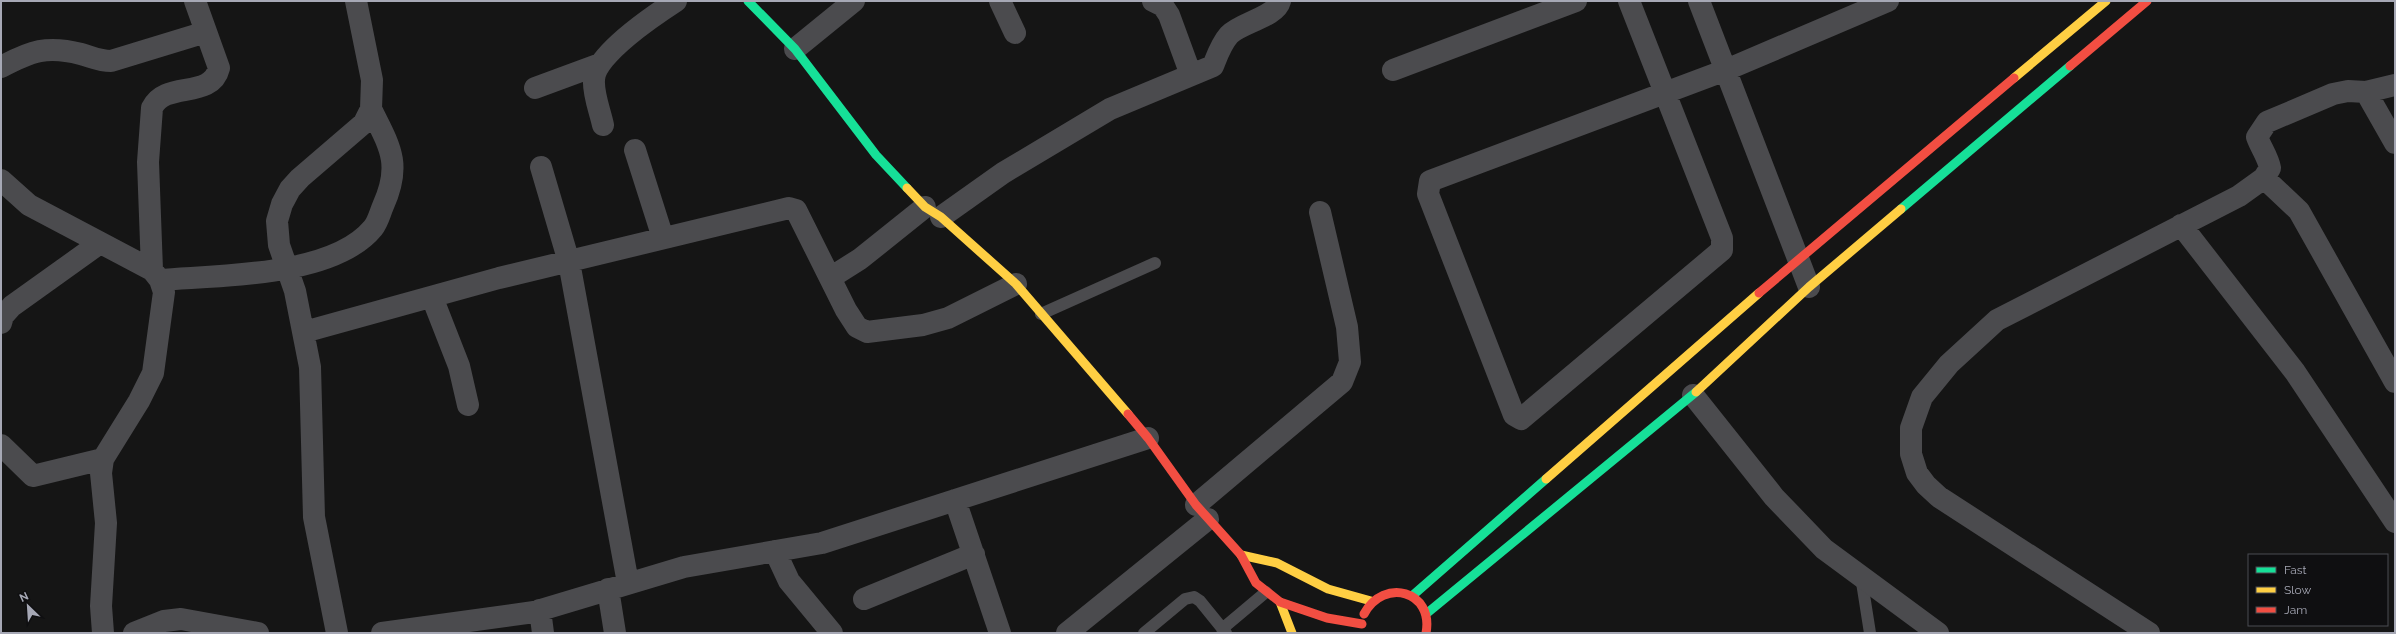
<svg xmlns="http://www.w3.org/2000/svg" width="2396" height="634" font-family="Raleway,sans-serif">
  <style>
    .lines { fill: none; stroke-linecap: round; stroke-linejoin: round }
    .lane { stroke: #4b4b4e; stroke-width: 12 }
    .street { stroke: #4b4b4e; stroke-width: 22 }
    .fast { stroke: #16e098; stroke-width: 9 }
    .slow { stroke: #ffcf43; stroke-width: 9 }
    .jam { stroke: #f24e42; stroke-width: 9 }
  </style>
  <rect width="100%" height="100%" fill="#151515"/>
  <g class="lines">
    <path class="lane" d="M1041 314 1155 263
      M1861 576 1870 633
      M1222 629 1266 592
      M1144 633 1185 599 1194 597 1200 601 1226 633"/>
    <path class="street" d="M1000 1 1015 33
      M1153 1 1163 6 1169 15 1191 75
      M1629 1 1722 238V250L1521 419 1514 415 1428 194 1430 181 1726 70 1888 1
      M1699 1 1809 287
      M795 49 854 1
      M1 67C31 51 47 45 81 54 92 57 100 61 111 61L206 32
      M1393 70 1576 1
      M535 88 600 64
      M2366 92 2395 143
      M603 125C600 111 593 94 594 80 594 55 656 14 676 1
      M635 150 663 238
      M541 167 569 262 628 583
      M2264 178 2299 211 2395 382
      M1 180 29 205 152 270 160 280 164 292 153 373 139 401 103 459 101 473 106 523 101 606 103 633
      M941 217 1003 173 1110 109 1213 66C1217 56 1221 44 1229 35 1240 23 1276 17 1280 1
      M2181 225 2295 372 2395 522
      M152 270 148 162 152 108C165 80 211 100 219 68L195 1
      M830 278 860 259 925 207
      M160 280C219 275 333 277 373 228 378 222 380 213 383 206 402 164 390 147 371 109
      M432 297 459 366 468 405
      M1 323 3 316 12 306 100 243
      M304 332 499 278 789 208 796 210 846 310 857 327 867 332 923 325 948 318 1016 284
      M1693 395 1774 497 1824 549 1938 633
      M1 445 33 476 103 459
      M955 500 1000 633
      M1196 505 1342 382 1350 362 1347 327 1320 212
      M775 551 789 581 832 633
      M608 589 615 633
      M864 599 974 554
      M540 610 543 633
      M134 633 164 621 181 619 258 633
      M337 633 314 517 310 367 295 291 279 245 277 221 282 204 290 189 300 178 364 123 371 109 372 80 356 1
      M382 633 534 612 684 567 822 543 1148 438
      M1067 633 1208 519
      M2149 633 1939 497 1926 485 1917 473 1911 454V428L1922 397 1949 364 1997 320 2239 196 2264 178 2270 168C2268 157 2261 148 2257 137L2267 122 2333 94 2348 91 2366 92 2395 85"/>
    <path class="fast" d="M748 1 795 49 876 155 907 188
      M1901 209 2070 66
      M1412 596 1546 479
      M1426 614 1696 392"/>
    <path class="slow" d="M2014 78 2106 1
      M907 188 925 207 941 217 1016 284 1128 414
      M1696 392 1809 287 1901 209
      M1546 479 1759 293
      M1241 555 1277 563 1328 589 1371 601
      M1280 602 1292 633"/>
    <path class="jam" d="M2070 66 2147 1
      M1759 293 2014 78
      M1128 414 1148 438 1196 505 1241 555 1256 583 1280 602 1327 618 1362 624
      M1364 614C1384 577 1434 591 1426 633"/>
  </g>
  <rect width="2396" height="634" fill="none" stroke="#a6a8b5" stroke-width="4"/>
  <rect x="2248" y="554" width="140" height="72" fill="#0f0f11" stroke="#4b4c53"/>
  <rect x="2256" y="567" width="20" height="6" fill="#16e098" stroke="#4b4c53"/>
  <text x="2284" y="574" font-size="12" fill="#a6a8b5">Fast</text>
  <rect x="2256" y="587" width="20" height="6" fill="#ffcf43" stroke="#4b4c53"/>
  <text x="2284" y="594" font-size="12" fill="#a6a8b5">Slow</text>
  <rect x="2256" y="607" width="20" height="6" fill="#f24e42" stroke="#4b4c53"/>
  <text x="2284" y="614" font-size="12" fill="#a6a8b5">Jam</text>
  <g transform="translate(28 606) rotate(335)" stroke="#0f0f11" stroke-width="3" paint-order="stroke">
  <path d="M0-3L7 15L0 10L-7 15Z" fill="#a6a8b5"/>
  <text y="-6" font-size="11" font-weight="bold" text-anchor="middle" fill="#a6a8b5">N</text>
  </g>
</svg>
